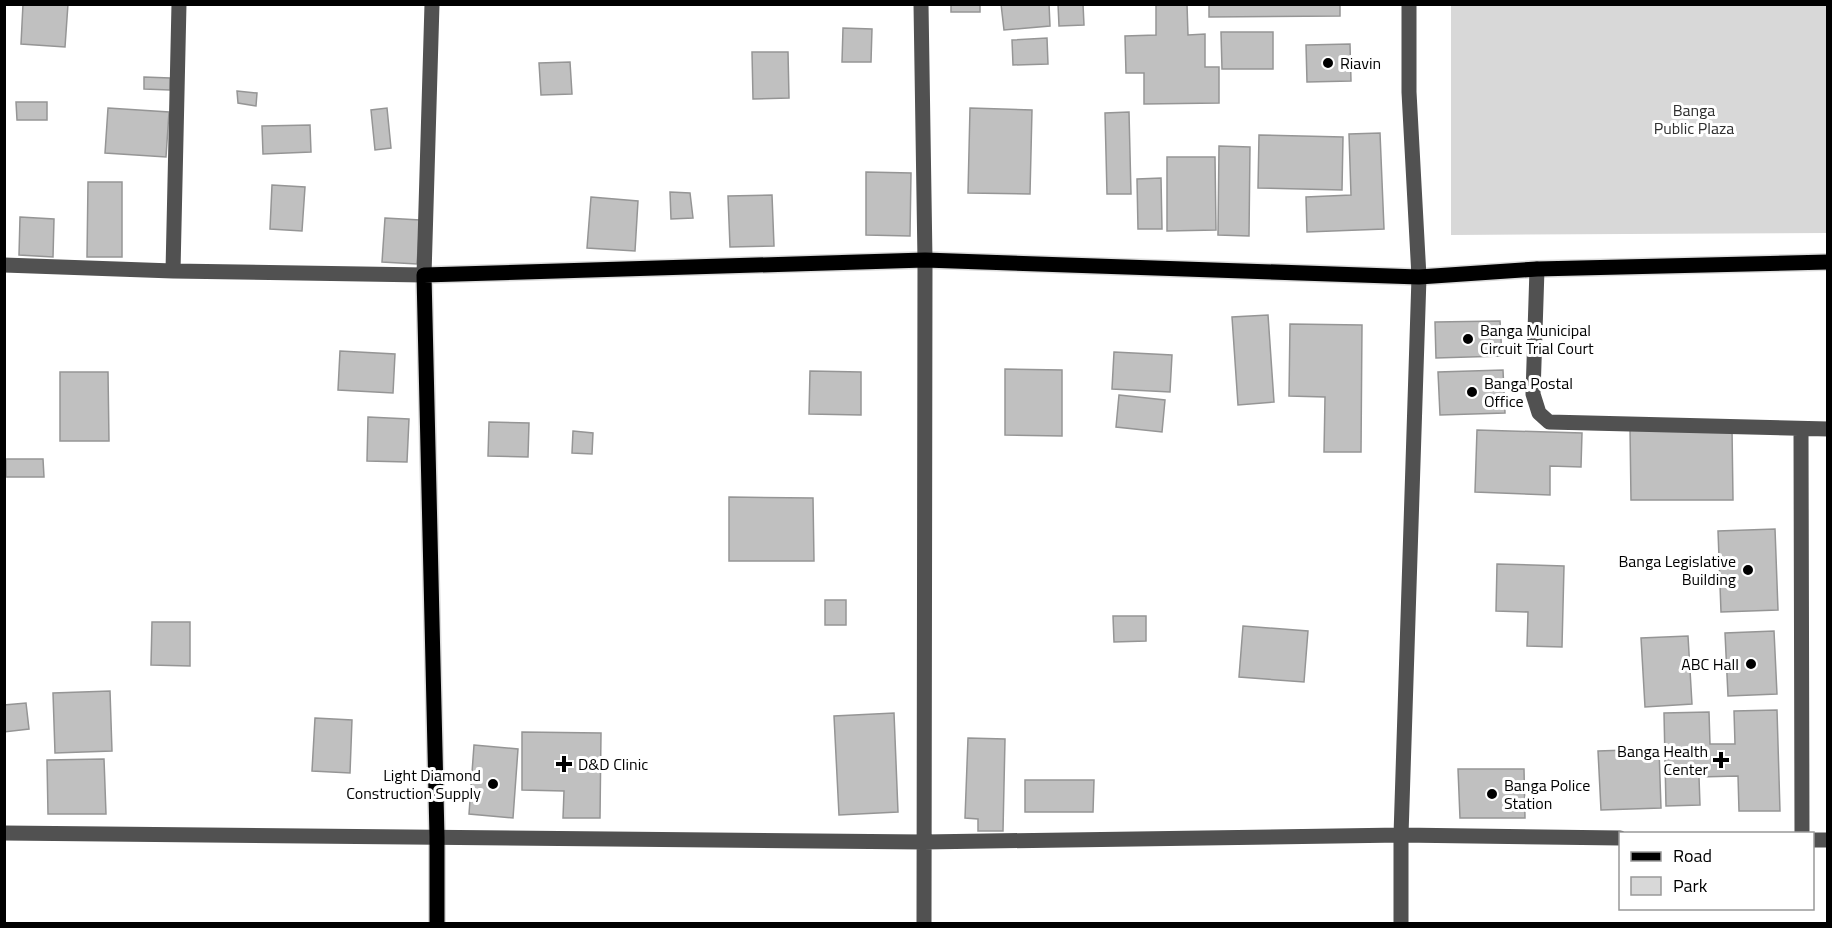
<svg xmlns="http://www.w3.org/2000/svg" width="1832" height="928" font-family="'Titillium Web',sans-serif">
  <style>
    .green { fill: #d8d8d8 }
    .building { fill: #c0c0c0; stroke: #959595; stroke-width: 1.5 }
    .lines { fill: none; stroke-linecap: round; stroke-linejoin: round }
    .major-casing { stroke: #dbdbdb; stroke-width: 18 }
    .minor { stroke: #515151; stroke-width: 15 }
    .major { stroke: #000; stroke-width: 15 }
    .poi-dot { fill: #000; stroke: #fff; stroke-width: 2 }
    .labels { text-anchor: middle; stroke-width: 6; stroke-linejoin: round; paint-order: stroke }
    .poi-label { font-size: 16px; fill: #000; stroke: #fff; text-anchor: start }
    .park-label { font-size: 16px; fill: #2f2f2f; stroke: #fff }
  </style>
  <rect width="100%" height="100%" fill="#fff"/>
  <path class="green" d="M1451 5H1827V233L1451 235Z"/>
  <path class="building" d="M23 4H68L65 47 21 44Z
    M951 4H980V12H951Z
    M1001 4H1049L1050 26 1004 30Z
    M1058 4H1083L1084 25 1059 26Z
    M1187 4 1188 35 1205 34V67H1219V103L1144 104V73H1126L1125 36 1156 35V5Z
    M1209 4H1340V16L1209 17Z
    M843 28 872 29 871 62H842Z
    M1221 32H1273V69H1222Z
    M1047 38 1048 64 1013 65 1012 40Z
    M1350 44 1351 81 1307 82 1306 45Z
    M752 52H788L789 98 753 99Z
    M570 62 572 94 541 95 539 63Z
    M144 77 170 78V90L144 89Z
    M237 91 257 93 256 106 238 103Z
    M16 102H47V120H17Z
    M108 108 169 112 166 157 105 153Z
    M387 108 391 148 375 150 371 110Z
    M970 108 1032 110 1030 194 968 193Z
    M1129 112 1131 194H1107L1105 113Z
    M310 125 311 152 263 154 262 126Z
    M1380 133 1384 229 1307 232 1306 197 1351 195 1349 134Z
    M1259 135 1343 137 1342 190 1258 188Z
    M1219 146 1250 147 1249 236 1218 235Z
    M1167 157H1215L1216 230 1167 231Z
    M866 172 911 173 910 236 866 235Z
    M1161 178 1162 229H1138L1137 179Z
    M88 182H122V257H87Z
    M272 185 305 187 302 231 270 229Z
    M670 192 690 193 693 218 671 219Z
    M772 195 774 246 730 247 728 196Z
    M591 197 638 201 635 251 587 248Z
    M20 217 54 219 53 257 19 255Z
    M385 218 420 220 417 264 382 262Z
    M1268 315 1274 402 1238 405 1232 317Z
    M1500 321 1502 356 1436 358 1435 322Z
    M1290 324 1362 325 1361 452H1324L1325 397 1289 396Z
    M340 351 395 354 393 393 338 390Z
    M1114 352 1172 355 1170 392 1112 389Z
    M1005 369 1062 370V436L1005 435Z
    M1503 370 1505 413 1440 415 1438 372Z
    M810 371 861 372V415L809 414Z
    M60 372H108L109 441H60Z
    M1119 395 1165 400 1162 432 1116 427Z
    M368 417 409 419 407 462 367 461Z
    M489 422 529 423 528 457 488 456Z
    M1630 428H1732L1733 500H1631Z
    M1477 430 1582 433 1581 467 1550 466V495L1475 492Z
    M573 431 593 433 592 454 572 453Z
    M6 459H43L44 477H6Z
    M729 497 813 498 814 561H729Z
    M1775 529 1778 610 1721 612 1718 531Z
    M1497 564 1564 566 1562 647 1527 646 1528 612 1496 611Z
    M825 600H846V625H825Z
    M1113 616H1146V641L1114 642Z
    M152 622H190V666L151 665Z
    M1243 626 1308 631 1304 682 1239 677Z
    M1774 631 1777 694 1728 696 1725 633Z
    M1688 636 1692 704 1645 707 1641 638Z
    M110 691 112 751 55 753 53 693Z
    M26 703 29 729 4 732V705Z
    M1777 710 1780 811H1739L1738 776 1699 777 1700 805 1666 806 1664 713 1709 712 1710 744H1735L1734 711Z
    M894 713 898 812 839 815 834 716Z
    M315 718 352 720 350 773 312 771Z
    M522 732 601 733 600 818H563L564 791 522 790Z
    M968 738 1005 739 1003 831H978V819L965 818Z
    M474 745 518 749 513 818 469 814Z
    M1659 749 1661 808 1601 810 1598 751Z
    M104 759 106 814H48L47 760Z
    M1458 769H1524L1525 818H1460Z
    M1025 780H1094L1093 812H1025Z"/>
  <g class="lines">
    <g class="major-casing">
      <path id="major" d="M437 924V837L424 275 925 260 1419 277 1537 269 1828 262"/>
    </g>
    <path class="minor" d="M921 4 925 260 924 924
      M4 265 173 271 424 275 432 4
      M1537 269 1533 394 1539 413 1549 422 1828 429
      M173 271 179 4
      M1801 429 1802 834
      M4 833 924 842 1401 835 1620 838
      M1812 840H1828
      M1401 924V835L1419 277 1409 92V4"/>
    <use href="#major" class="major"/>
  </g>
  <g class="poi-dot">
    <circle cx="1328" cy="63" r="6"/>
    <circle cx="1468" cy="339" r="6"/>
    <circle cx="1472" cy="392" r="6"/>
    <circle cx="1748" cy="570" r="6"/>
    <circle cx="1751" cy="664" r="6"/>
    <path d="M1718 751h6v6h6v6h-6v6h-6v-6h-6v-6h6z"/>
    <path d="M561 755h6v6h6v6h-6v6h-6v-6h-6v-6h6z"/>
    <circle cx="493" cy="784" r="6"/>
    <circle cx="1492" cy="794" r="6"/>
  </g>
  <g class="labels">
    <g class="poi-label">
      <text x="1340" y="69">Riavin</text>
      <text x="1480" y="336">Banga Municipal<tspan x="1480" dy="18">Circuit Trial Court</tspan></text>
      <text x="1484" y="389">Banga Postal<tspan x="1484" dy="18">Office</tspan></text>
      <text x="1736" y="567" text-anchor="end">Banga Legislative<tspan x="1736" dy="18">Building</tspan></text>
      <text x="1739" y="670" text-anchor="end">ABC Hall</text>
      <text x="1708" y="757" text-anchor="end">Banga Health<tspan x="1708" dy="18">Center</tspan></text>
      <text x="578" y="770">D&amp;D Clinic</text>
      <text x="481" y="781" text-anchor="end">Light Diamond<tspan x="481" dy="18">Construction Supply</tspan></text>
      <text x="1504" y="791">Banga Police<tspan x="1504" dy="18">Station</tspan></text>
    </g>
    <g class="park-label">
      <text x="1694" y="116">Banga<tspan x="1694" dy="18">Public Plaza</tspan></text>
    </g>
  </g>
  <rect width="1832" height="928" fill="none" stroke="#000000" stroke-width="12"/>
  <rect x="1619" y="832" width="195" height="78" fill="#ffffff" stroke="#999999" stroke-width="1.5"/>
  <rect x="1631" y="852" width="30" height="9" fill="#000000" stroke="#999999" stroke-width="1.5"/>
  <text x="1673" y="862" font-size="18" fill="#000000">Road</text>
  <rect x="1631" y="877" width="30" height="18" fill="#d8d8d8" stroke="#999999" stroke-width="1.5"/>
  <text x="1673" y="892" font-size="18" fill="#000000">Park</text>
</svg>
